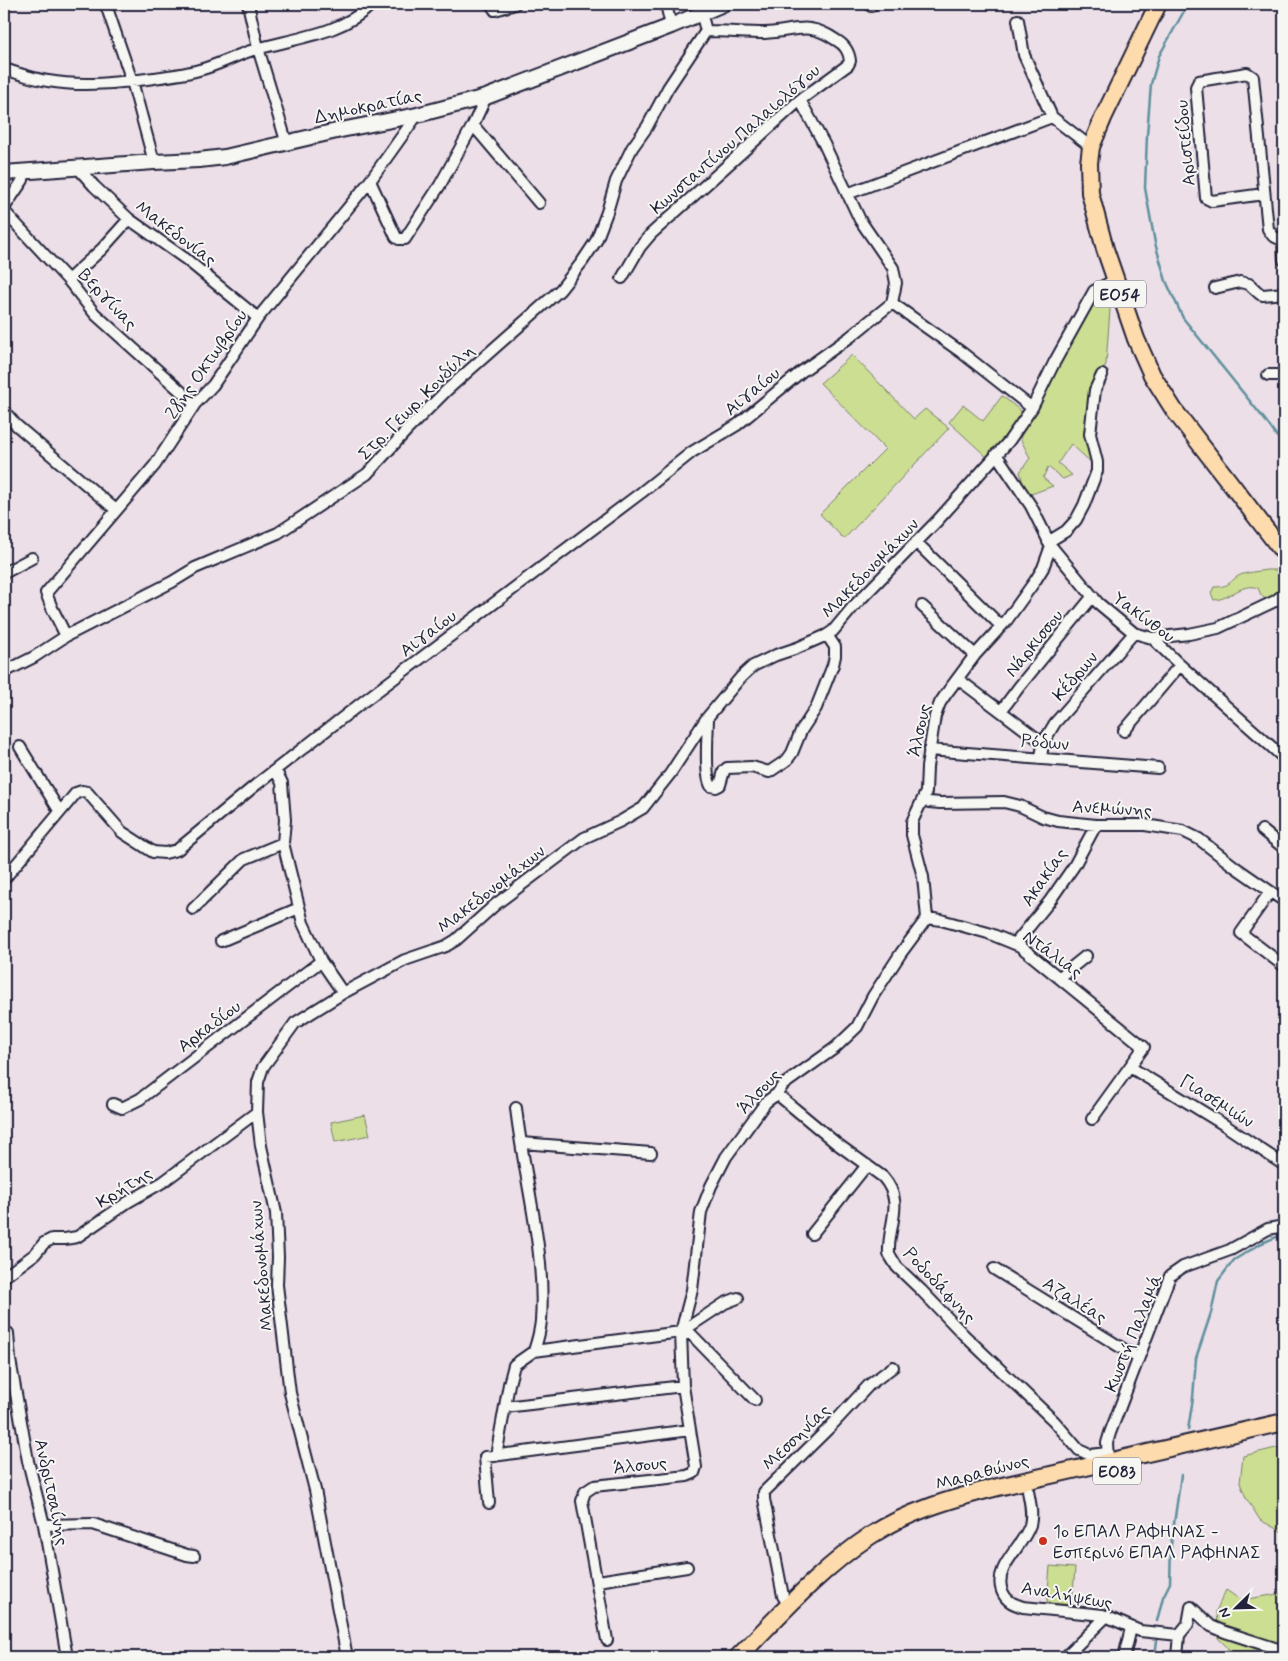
<svg xmlns="http://www.w3.org/2000/svg" width="1288" height="1661" font-family="Mynerve,sans-serif">
  <style>
    .green { fill: #cbde92; stroke: #768066 }
    .lines { fill: none; stroke-linecap: round; stroke-linejoin: round }
    .stream { stroke: #5f909d; stroke-width: 2.5 }
    .street-casing { stroke: #22223b; stroke-width: 14 }
    .secondary-casing { stroke: #22223b; stroke-width: 18 }
    .primary-casing { stroke: #22223b; stroke-width: 20 }
    .street { stroke: #f6f6f2; stroke-width: 10 }
    .secondary { stroke: #f6f6f2; stroke-width: 14 }
    .primary { stroke: #fedbac; stroke-width: 16 }
    .poi-dot { fill: #c8321e; stroke: #f6f6f2; stroke-width: 2 }
    .labels { text-anchor: middle; stroke-width: 4; stroke-linejoin: round; paint-order: stroke }
    .shield { fill: #f6f6f2; stroke: #626272; stroke-width: 1 }
    .shield-label { font-size: 16px; font-weight: bold; fill: #22223b }
    .street-label { font-size: 18px; fill: #22223b; stroke: #f6f6f2 }
    .poi-label { font-size: 18px; fill: #22223b; stroke: #f6f6f2; text-anchor: start }
  </style>
  <rect width="100%" height="100%" fill="#ecdfe8"/>
  <filter id="ink" filterUnits="userSpaceOnUse"><feTurbulence type="fractalNoise" baseFrequency=".02" numOctaves="2"/><feDisplacementMap in="SourceGraphic" scale="10" xChannelSelector="R" yChannelSelector="G"/><feConvolveMatrix kernelMatrix="1 2 1 2 8 2 1 2 1" color-interpolation-filters="sRGB"/></filter>
  <g filter="url(#ink)">
    <path class="green" d="M1097 296H1111L1106 364 1087 417 1094 465 1071 444 1058 463 1072 475 1063 479 1048 467 1043 478 1053 486 1026 496 1020 472 1030 458 1020 438Z
      M852 355 914 419 925 409 949 428 844 539 820 514 885 449 820 383Z
      M1002 396 1026 415 988 458 949 422 963 405 983 421Z
      M1267 570H1280L1284 572V590L1266 600 1261 595 1258 588C1241 582 1232 599 1214 600L1211 593 1214 587C1233 587 1229 579 1243 574 1250 572 1260 571 1267 570Z
      M365 1115 370 1135 335 1142 331 1122Z
      M1284 1446V1533L1260 1520 1246 1498 1240 1483 1243 1456Z
      M1050 1566 1075 1568 1072 1605 1047 1603Z
      M1226 1590 1241 1600 1284 1593V1657H1224L1228 1648 1218 1638 1216 1611Z"/>
    <g class="lines">
      <path class="stream" d="M1188 4 1159 56 1151 84 1147 135 1145 188 1155 243 1166 281 1183 318 1265 420 1284 446
        M1188 1430 1193 1398 1196 1358 1211 1313 1218 1281 1234 1260 1262 1243 1284 1234
        M1157 1621 1163 1597 1170 1583 1171 1545 1181 1475
        M1155 1657 1157 1640"/>
      <g class="street-casing">
        <path id="street" d="M248 4 258 48 287 144
          M491 4 495 10 515 4
          M666 4 671 26
          M869 4 871 6
          M106 5 132 81 154 162
          M1018 20 1024 55 1052 117
          M4 69C18 73 33 79 48 81 83 87 119 83 154 78 169 76 185 74 199 70 220 65 239 53 260 48 298 38 343 33 372 4
          M800 100 824 144 860 220 893 268 896 283 892 303
          M473 125 539 203
          M78 168 94 186 129 219 187 260 258 318
          M370 181 396 237 399 239H405L440 185 473 125 486 97
          M847 194 1052 117 1091 147
          M1264 194 1212 201 1206 198 1196 87 1199 81 1247 73 1253 77 1268 229 1273 236 1284 241
          M4 208 23 180 24 172
          M4 211 68 280 95 314 195 404
          M1283 241 1284 260
          M622 278 640 247 651 234 800 100 848 65 850 61C849 51 845 45 836 40 807 20 795 32 765 33 745 33 726 31 706 31
          M68 280 102 249 129 219
          M1215 288 1240 282 1249 284 1260 294 1263 295 1284 293
          M892 303 961 352 1032 408
          M1268 375H1284
          M4 411 16 425 116 510
          M996 454 1031 506 1051 546 1098 603 1134 633 1152 638 1180 665 1284 758
          M916 542 1001 626
          M1048 542 1066 531 1076 520 1084 505 1097 471V462L1090 434 1095 390 1102 375
          M4 573 32 558
          M922 606 975 655
          M66 636 52 608 46 593 155 465 195 404 213 385 258 318 370 181 417 115
          M1152 638 1189 634 1218 628 1275 601 1284 594
          M4 672 34 657 66 636 172 582 195 568 278 533 367 474 407 430 447 390 560 290 582 262 596 241 607 212 616 181 632 148 647 127 668 88 706 31 701 12
          M958 679 1043 743 1041 758
          M1001 711 1019 687 1093 596
          M708 717C708 731 704 775 711 786L716 787 720 785 724 771 727 768 752 767 769 772 787 760 792 753 801 731 816 708 833 665 835 656V647L827 635
          M1124 731 1180 665
          M1043 743 1055 723 1134 633
          M20 747 60 812
          M929 750 1158 768
          M276 771 282 783 285 820 283 843 303 923 321 961 343 993
          M923 799 929 802 940 803 1004 802 1020 806 1043 817 1058 821 1096 825H1145L1183 831 1199 839 1235 867 1284 901
          M1262 830 1284 848
          M4 879 76 793 82 791 87 792 122 832 153 852 165 853 177 850 257 784 364 701 642 492 692 452 737 425 801 372 850 337 892 303
          M1270 892 1241 933 1284 966
          M193 909 244 859 283 843
          M927 918 941 920 988 933 1020 946 1144 1047 1092 1119
          M221 941 299 908
          M1015 944 1049 902 1074 866 1096 825
          M1060 977 1086 956
          M1130 1067 1226 1126 1284 1165
          M777 1094 836 1143 883 1177C906 1203 887 1226 889 1254L897 1267 921 1290 964 1335 1054 1421 1079 1450 1090 1455 1107 1453
          M113 1104 122 1108 140 1099 321 961
          M522 1143 651 1153
          M812 1234 867 1165
          M994 1269 1138 1358
          M4 1277 35 1254 44 1243 52 1239H65L77 1237 128 1202 163 1182 257 1112
          M681 1332 725 1303 738 1298
          M8 1333 10 1360 28 1461 44 1525 67 1657
          M534 1351 681 1332 691 1334 755 1400
          M505 1407 683 1386
          M496 1456 509 1384 514 1365 534 1351C537 1342 540 1331 541 1321 546 1250 524 1179 516 1108
          M1108 1459 1107 1443 1110 1433 1170 1276 1183 1267 1230 1250 1268 1229 1284 1226
          M1028 1491C1030 1502 1033 1513 1030 1525 1023 1547 993 1567 1002 1591 1006 1601 1013 1604 1023 1607L1103 1615 1140 1631 1179 1635
          M489 1503 485 1457 690 1430
          M44 1525 93 1524 187 1555 194 1556
          M598 1581 687 1567
          M789 1606 783 1596 764 1499V1492L830 1427 869 1385 893 1367
          M1191 1607 1211 1626 1225 1632 1284 1651
          M1179 1635 1188 1624 1191 1607
          M607 1640 582 1501 585 1492 594 1486 687 1476 694 1473 696 1467 683 1386 681 1332 692 1290 701 1212 711 1186 726 1157 766 1102 777 1094 783 1085 835 1048 857 1027 873 996 901 953 927 918 923 877 912 835V822L926 792 927 767 935 716 940 703 946 694 975 655 1007 620 1035 581 1043 568 1051 546
          M347 1657 315 1490 290 1393 277 1285 278 1257 276 1213 261 1146 257 1112 258 1082 263 1067 295 1023 343 993 405 960 446 946 456 940 496 904 584 838 621 821 643 808 670 774 706 719 741 677 753 666 776 655 797 648 827 635 833 631 853 607 938 520 1009 441 1032 408 1054 363 1094 291 1115 280
          M1065 1657 1107 1616
          M1124 1657 1131 1628
          M1177 1657 1179 1635"/>
      </g>
      <g class="secondary-casing">
        <path id="secondary" d="M4 173 154 162 199 160 225 157 341 130 417 115 486 97 671 26 723 4"/>
      </g>
      <g class="primary-casing">
        <path id="primary" d="M1158 4 1104 116 1091 147 1089 163 1090 193 1105 249 1136 339 1152 375 1174 410 1284 553
          M738 1657C780 1615 820 1569 870 1536 908 1511 954 1498 998 1487L1284 1422"/>
      </g>
      <use href="#street" class="street"/>
      <use href="#secondary" class="secondary"/>
      <use href="#primary" class="primary"/>
    </g>
  </g>
  <circle class="poi-dot" cx="1043" cy="1541" r="5"/>
  <g class="labels">
    <g class="shield">
      <rect x="1094" y="280.5" width="52" height="27" rx="4"/>
      <rect x="1093" y="1457.5" width="48" height="27" rx="4"/>
    </g>
    <g class="shield-label">
      <text x="1120" y="300">ΕΟ54</text>
      <text x="1117" y="1477">ΕΟ83</text>
    </g>
    <g class="street-label">
      <text transform="translate(368 106) rotate(-12)" y="6">Δημοκρατίας</text>
      <text transform="translate(735 139) rotate(-41)" y="6">Κωνσταντίνου Παλαιολόγου</text>
      <text transform="translate(1185 143) rotate(-95)" y="6">Αριστείδου</text>
      <text transform="translate(176 233) rotate(37)" y="6">Μακεδονίας</text>
      <text transform="translate(108 299) rotate(47)" y="6">Βεργίνας</text>
      <text transform="translate(206 364) rotate(-55)" y="6">28ης Οκτωβρίου</text>
      <text transform="translate(752 391) rotate(-39)" y="6">Αιγαίου</text>
      <text transform="translate(416 402) rotate(-45)" y="6">Στρ. Γεωρ. Κονδύλη</text>
      <text transform="translate(870 568) rotate(-46)" y="6">Μακεδονομάχων</text>
      <text transform="translate(1144 617) rotate(36)" y="6">Υακίνθου</text>
      <text transform="translate(428 633) rotate(-37)" y="6">Αιγαίου</text>
      <text transform="translate(1034 643) rotate(-51)" y="6">Νάρκισσου</text>
      <text transform="translate(1075 676) rotate(-49)" y="6">Κέδρων</text>
      <text transform="translate(919 730) rotate(-78)" y="6">Άλσους</text>
      <text transform="translate(1045 742) rotate(5)" y="6">Ρόδων</text>
      <text transform="translate(1112 808) rotate(3)" y="6">Ανεμώνης</text>
      <text transform="translate(1044 877) rotate(-55)" y="6">Ακακίας</text>
      <text transform="translate(491 889) rotate(-38)" y="6">Μακεδονομάχων</text>
      <text transform="translate(1053 954) rotate(36)" y="6">Ντάλιας</text>
      <text transform="translate(209 1026) rotate(-37)" y="6">Αρκαδίου</text>
      <text transform="translate(759 1091) rotate(-47)" y="6">Άλσους</text>
      <text transform="translate(1217 1101) rotate(32)" y="6">Γιασεμιών</text>
      <text transform="translate(124 1187) rotate(-32)" y="6">Κρήτης</text>
      <text transform="translate(261 1266) rotate(-95)" y="6">Μακεδονομάχων</text>
      <text transform="translate(940 1285) rotate(47)" y="6">Ροδοδάφνης</text>
      <text transform="translate(1075 1300) rotate(32)" y="6">Αζαλέας</text>
      <text transform="translate(1133 1333) rotate(-68)" y="6">Κωστή Παλαμά</text>
      <text transform="translate(796 1437) rotate(-44)" y="6">Μεσσηνίας</text>
      <text transform="translate(640 1465) rotate(-6)" y="6">Άλσους</text>
      <text transform="translate(982 1472) rotate(-15)" y="6">Μαραθώνος</text>
      <text transform="translate(52 1492) rotate(78)" y="6">Ανδριτσαίνης</text>
      <text transform="translate(1067 1595) rotate(10)" y="6">Αναλήψεως</text>
    </g>
    <g class="poi-label">
      <text x="1053" y="1537">1ο ΕΠΑΛ ΡΑΦΗΝΑΣ -<tspan x="1053" dy="21">Εσπερινό ΕΠΑΛ ΡΑΦΗΝΑΣ</tspan></text>
    </g>
  </g>
  <rect width="1288" height="1661" fill="none" stroke="#f6f6f2" stroke-width="20"/>
  <rect x="10" y="10" width="1268" height="1641" fill="none" stroke="#22223b" stroke-width="2" filter="url(#ink)"/>
  <g transform="translate(1236 1608) rotate(247)" stroke="#f6f6f2" stroke-width="4" paint-order="stroke">
  <path d="M0-4L9 19L0 12L-9 19Z" fill="#22223b"/>
  <text y="-8" font-size="14" font-weight="bold" text-anchor="middle" fill="#22223b">N</text>
  </g>
</svg>
